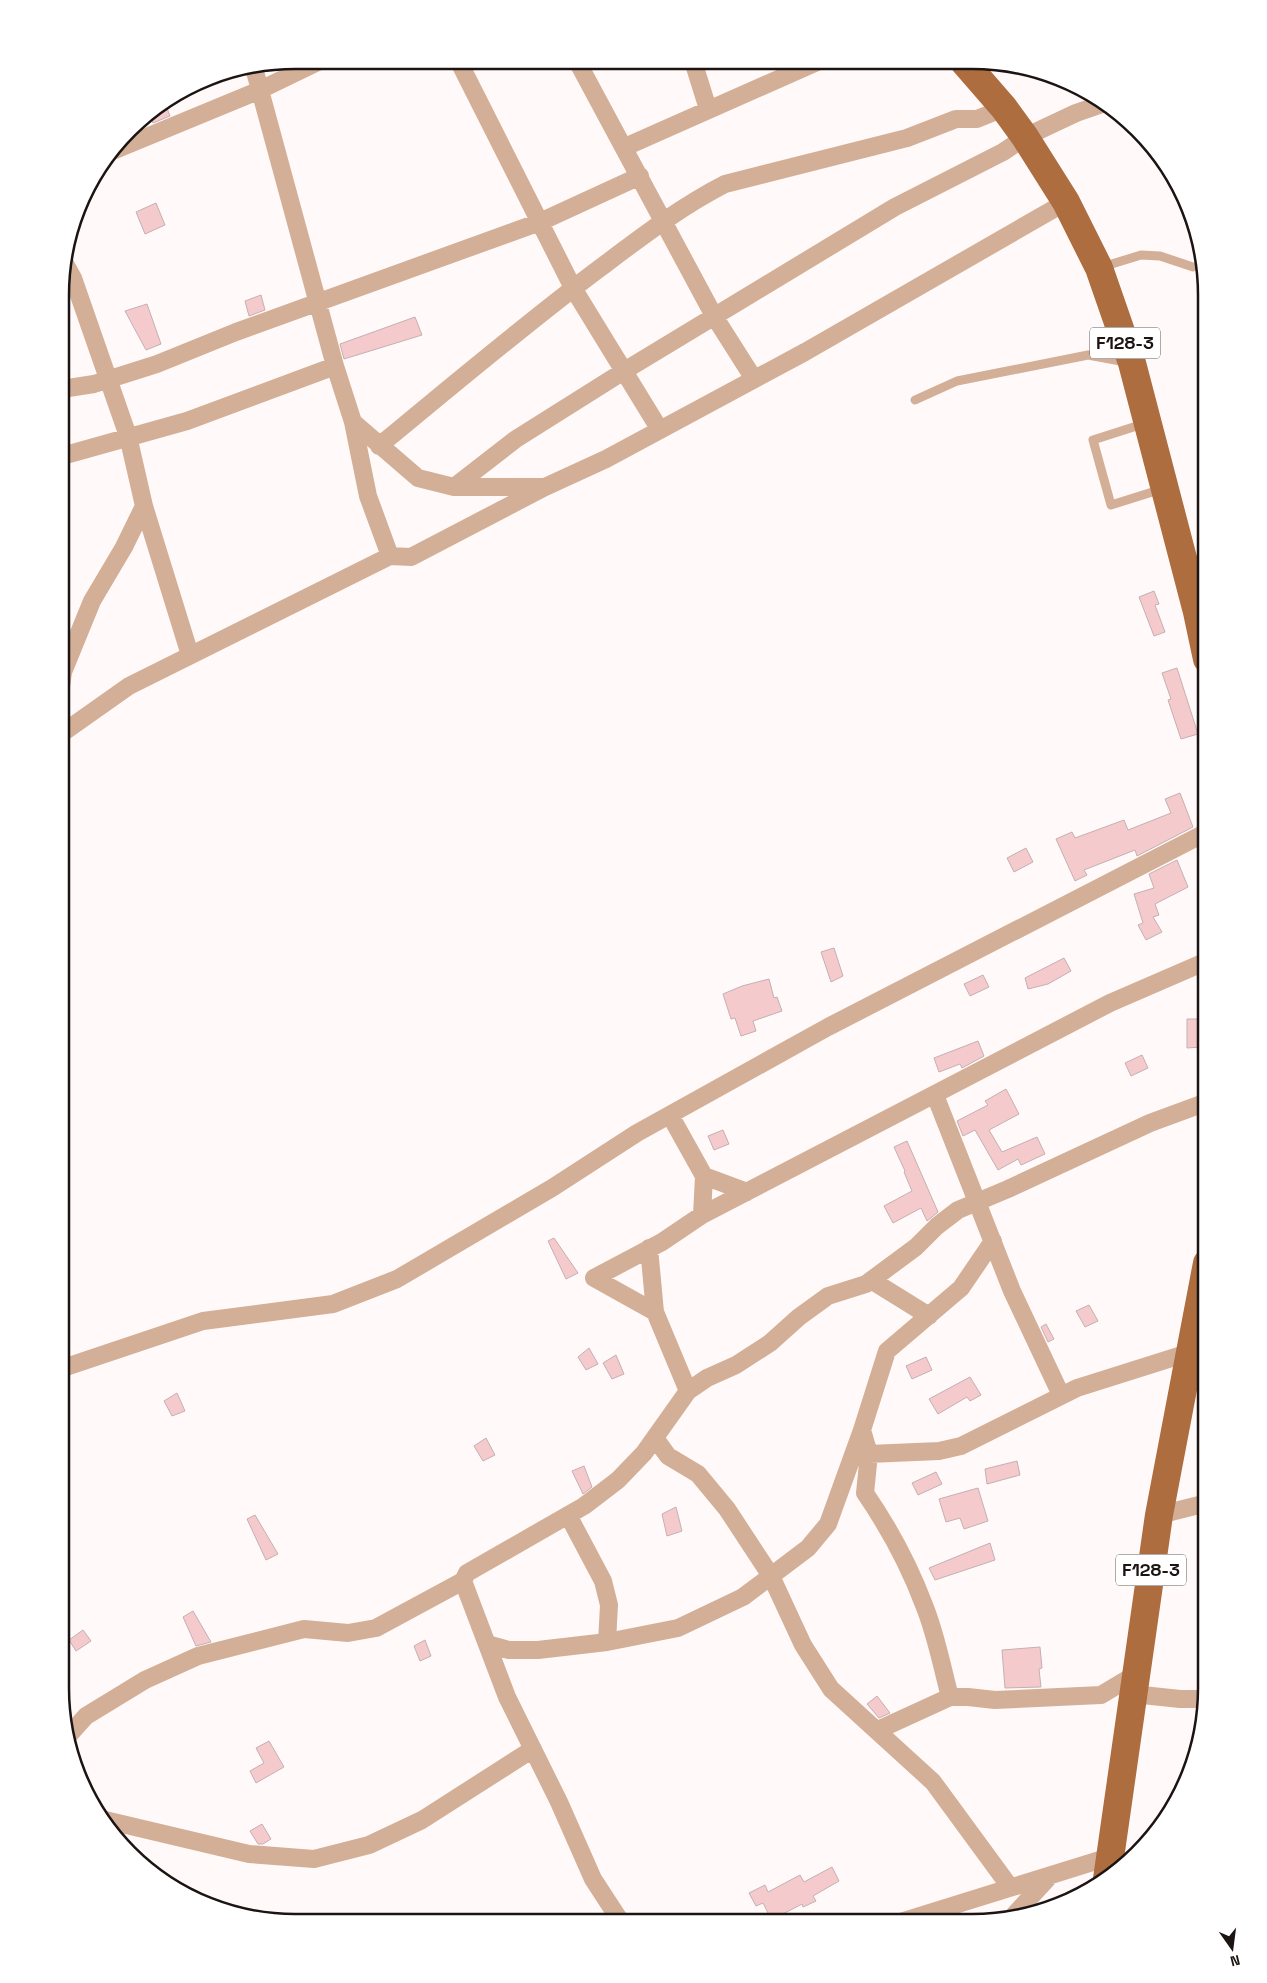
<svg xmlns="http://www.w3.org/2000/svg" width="1267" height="1983" font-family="'Space Grotesk',sans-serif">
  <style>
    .building { fill: #f4cacd; stroke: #c5afb1 }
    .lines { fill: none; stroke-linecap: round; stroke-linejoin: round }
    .service { stroke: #d4af97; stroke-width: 9 }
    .minor { stroke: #d4af97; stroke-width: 18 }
    .primary { stroke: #ad6d3f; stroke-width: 28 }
    .labels { text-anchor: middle; stroke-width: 5; stroke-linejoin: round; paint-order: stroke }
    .shield { fill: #fff; stroke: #5f5a59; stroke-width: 1 }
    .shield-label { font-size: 18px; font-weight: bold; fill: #1b1412 }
    .rim { fill: none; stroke: #1b1412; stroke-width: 2.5 }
  </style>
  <rect width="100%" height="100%" fill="#fffaf9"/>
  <path class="building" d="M165 103 170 116 153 123 149 113Z
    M156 203 165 225 145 234 136 212Z
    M261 295 265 310 249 316 245 301Z
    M147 304 161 344 146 350 125 311Z
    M415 317 422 335 344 359 340 344Z
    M1154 591 1159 604 1155 605 1165 632 1154 636 1139 597Z
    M1177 668 1198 734 1181 739 1168 700 1171 699 1162 673Z
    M1180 793 1193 827 1137 856 1135 850 1084 870 1087 875 1075 881 1056 839 1072 832 1075 838 1124 820 1128 830 1171 813 1165 799Z
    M1026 848 1033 862 1014 872 1007 858Z
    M1177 860 1188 887 1155 904 1159 915 1153 917 1162 932 1146 940 1138 925 1143 923 1134 894 1154 888 1149 874Z
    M834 948 843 976 831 982 821 952Z
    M1064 958 1071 971 1048 984 1028 989 1025 978Z
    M983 975 989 987 970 996 964 984Z
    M769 979 774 998 777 997 782 1011 753 1021 756 1031 741 1036 735 1018 731 1019 723 994 742 986Z
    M1187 1019H1202V1047L1187 1048Z
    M978 1041 984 1056 962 1068 960 1064 939 1072 934 1058Z
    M1142 1055 1148 1068 1131 1076 1125 1063Z
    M1006 1089 1019 1114 989 1130 1002 1152 1037 1137 1045 1154 1021 1165 1018 1159 998 1170 975 1130 963 1136 957 1121 988 1105 985 1101Z
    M723 1130 729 1144 714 1150 708 1136Z
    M907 1141 938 1212 927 1221 921 1208 893 1223 884 1206 912 1191 904 1172 905 1171 894 1147Z
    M554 1238 578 1273 566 1279 548 1241Z
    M1089 1305 1098 1321 1085 1327 1076 1311Z
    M1046 1324 1054 1339 1048 1342 1041 1327Z
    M589 1348 598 1364 586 1370 578 1357Z
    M616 1355 624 1374 612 1379 603 1363Z
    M926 1357 932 1370 912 1379 906 1366Z
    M970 1377 981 1395 970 1401 967 1397 938 1414 929 1399Z
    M177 1393 185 1411 172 1416 164 1401Z
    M486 1438 495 1455 483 1461 474 1446Z
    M1017 1461 1020 1475 987 1484 985 1469Z
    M584 1466 592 1487 583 1494 572 1471Z
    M936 1472 942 1484 918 1495 912 1483Z
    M978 1488 988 1521 964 1529 960 1518 946 1522 939 1499Z
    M676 1507 682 1531 667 1536 662 1514Z
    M255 1515 278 1554 266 1560 247 1519Z
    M990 1543 995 1560 935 1580 929 1568Z
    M193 1611 211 1642 196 1646 183 1617Z
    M83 1630 91 1641 76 1651 69 1640Z
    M425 1640 431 1656 420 1661 414 1646Z
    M1040 1647 1042 1668 1039 1669 1041 1687 1005 1688 1002 1650Z
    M877 1696 890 1713 879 1718 867 1704Z
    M269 1741 284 1767 256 1783 250 1771 264 1763 256 1748Z
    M262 1824 271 1839 263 1844H258L250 1831Z
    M832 1867 839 1881 813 1896 816 1901 803 1907 802 1904 779 1916 778 1913 770 1917 763 1903 756 1906 749 1893 765 1885 768 1892 800 1875 804 1882Z"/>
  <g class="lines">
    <path class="service" d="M1102 267 1141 255 1160 256 1193 267
      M915 400 957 381 1088 355 1126 362
      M1146 423 1093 440 1111 505 1162 489"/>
    <path class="minor" d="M458 60 573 288 660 430
      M577 61 714 316 754 379
      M693 61 708 109
      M254 68 335 366 353 422 368 496 390 556
      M625 147 817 62
      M115 150 260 90 322 60
      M63 260 73 278 128 436 144 506 190 655
      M62 389 94 384 157 364 236 332 540 222 640 176
      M353 422 418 478 454 487H542
      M379 446C452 386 524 325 600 268 640 238 680 207 725 184L907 138 956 119H977L1004 108
      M62 456 187 421 335 366
      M454 487 516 439 624 371 895 207 1003 152 1025 137 1076 113 1105 103
      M61 687 63 672 92 601 124 547 144 506
      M61 734 129 686 390 556 411 557 545 487 606 459 805 352 1066 202
      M935 1095 1012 1291 1061 1395
      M670 1115 704 1176 702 1215
      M704 1176 747 1192
      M993 1241 961 1288 887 1351 862 1430 869 1454 865 1493C889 1528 909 1565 924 1605 936 1634 942 1667 950 1697H968L995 1700 1101 1695 1136 1674
      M649 1248 655 1312 688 1391
      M594 1278 662 1242 702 1215 1110 1003 1207 961
      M594 1278 655 1312
      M871 1280 929 1316
      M60 1369 203 1321 333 1304 397 1279 552 1188 637 1133 828 1027 1207 832
      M655 1438 668 1456 698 1474 727 1509 771 1576 803 1645 831 1689 933 1782 1010 1887
      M869 1454 939 1451 961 1446 1077 1388 1191 1352 1207 1349
      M568 1515 603 1581 609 1605 607 1642
      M1159 1515 1207 1503
      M463 1581 507 1697 559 1802 593 1879 621 1922
      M487 1644 509 1650H538L607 1642 678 1628 743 1597 808 1548 828 1524 862 1430
      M1133 1694 1180 1699H1206
      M878 1730 950 1697
      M69 1735 86 1716 145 1680 198 1656 304 1629 348 1633 376 1628 463 1581 467 1573 584 1506 618 1480 644 1453 688 1391 707 1378 736 1365 770 1343 799 1317 828 1296 866 1284 916 1247 937 1226 958 1210 1008 1189 1150 1123 1207 1102
      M101 1819 249 1854 314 1859 369 1845 422 1820 533 1749
      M1014 1915 1050 1876
      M897 1923 1109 1857 1123 1863 1125 1865"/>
    <path class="primary" d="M964 62 1004 108 1025 137 1066 202 1099 268 1132 363 1197 612 1207 659
      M1107 1879 1159 1515 1207 1263"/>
  </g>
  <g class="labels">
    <g class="shield">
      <rect x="1090" y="327.5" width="70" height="31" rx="4"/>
      <rect x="1116" y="1554.5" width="70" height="31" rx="4"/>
    </g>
    <g class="shield-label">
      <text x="1125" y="349">F128-3</text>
      <text x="1151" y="1576">F128-3</text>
    </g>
  </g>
  <path d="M0 0H1267V1983H0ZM295 69H972A226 226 0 0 1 1198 295V1688A226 226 0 0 1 972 1914H295A226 226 0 0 1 69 1688V295A226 226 0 0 1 295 69Z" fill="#fff" fill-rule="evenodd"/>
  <path class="rim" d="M295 69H972A226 226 0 0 1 1198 295V1688A226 226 0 0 1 972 1914H295A226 226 0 0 1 69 1688V295A226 226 0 0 1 295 69Z"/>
  <g transform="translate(1232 1948) rotate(166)" stroke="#ffffff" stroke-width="4" paint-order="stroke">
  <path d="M0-4L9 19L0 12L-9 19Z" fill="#1b1412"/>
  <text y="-8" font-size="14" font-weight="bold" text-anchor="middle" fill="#1b1412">N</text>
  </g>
</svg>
